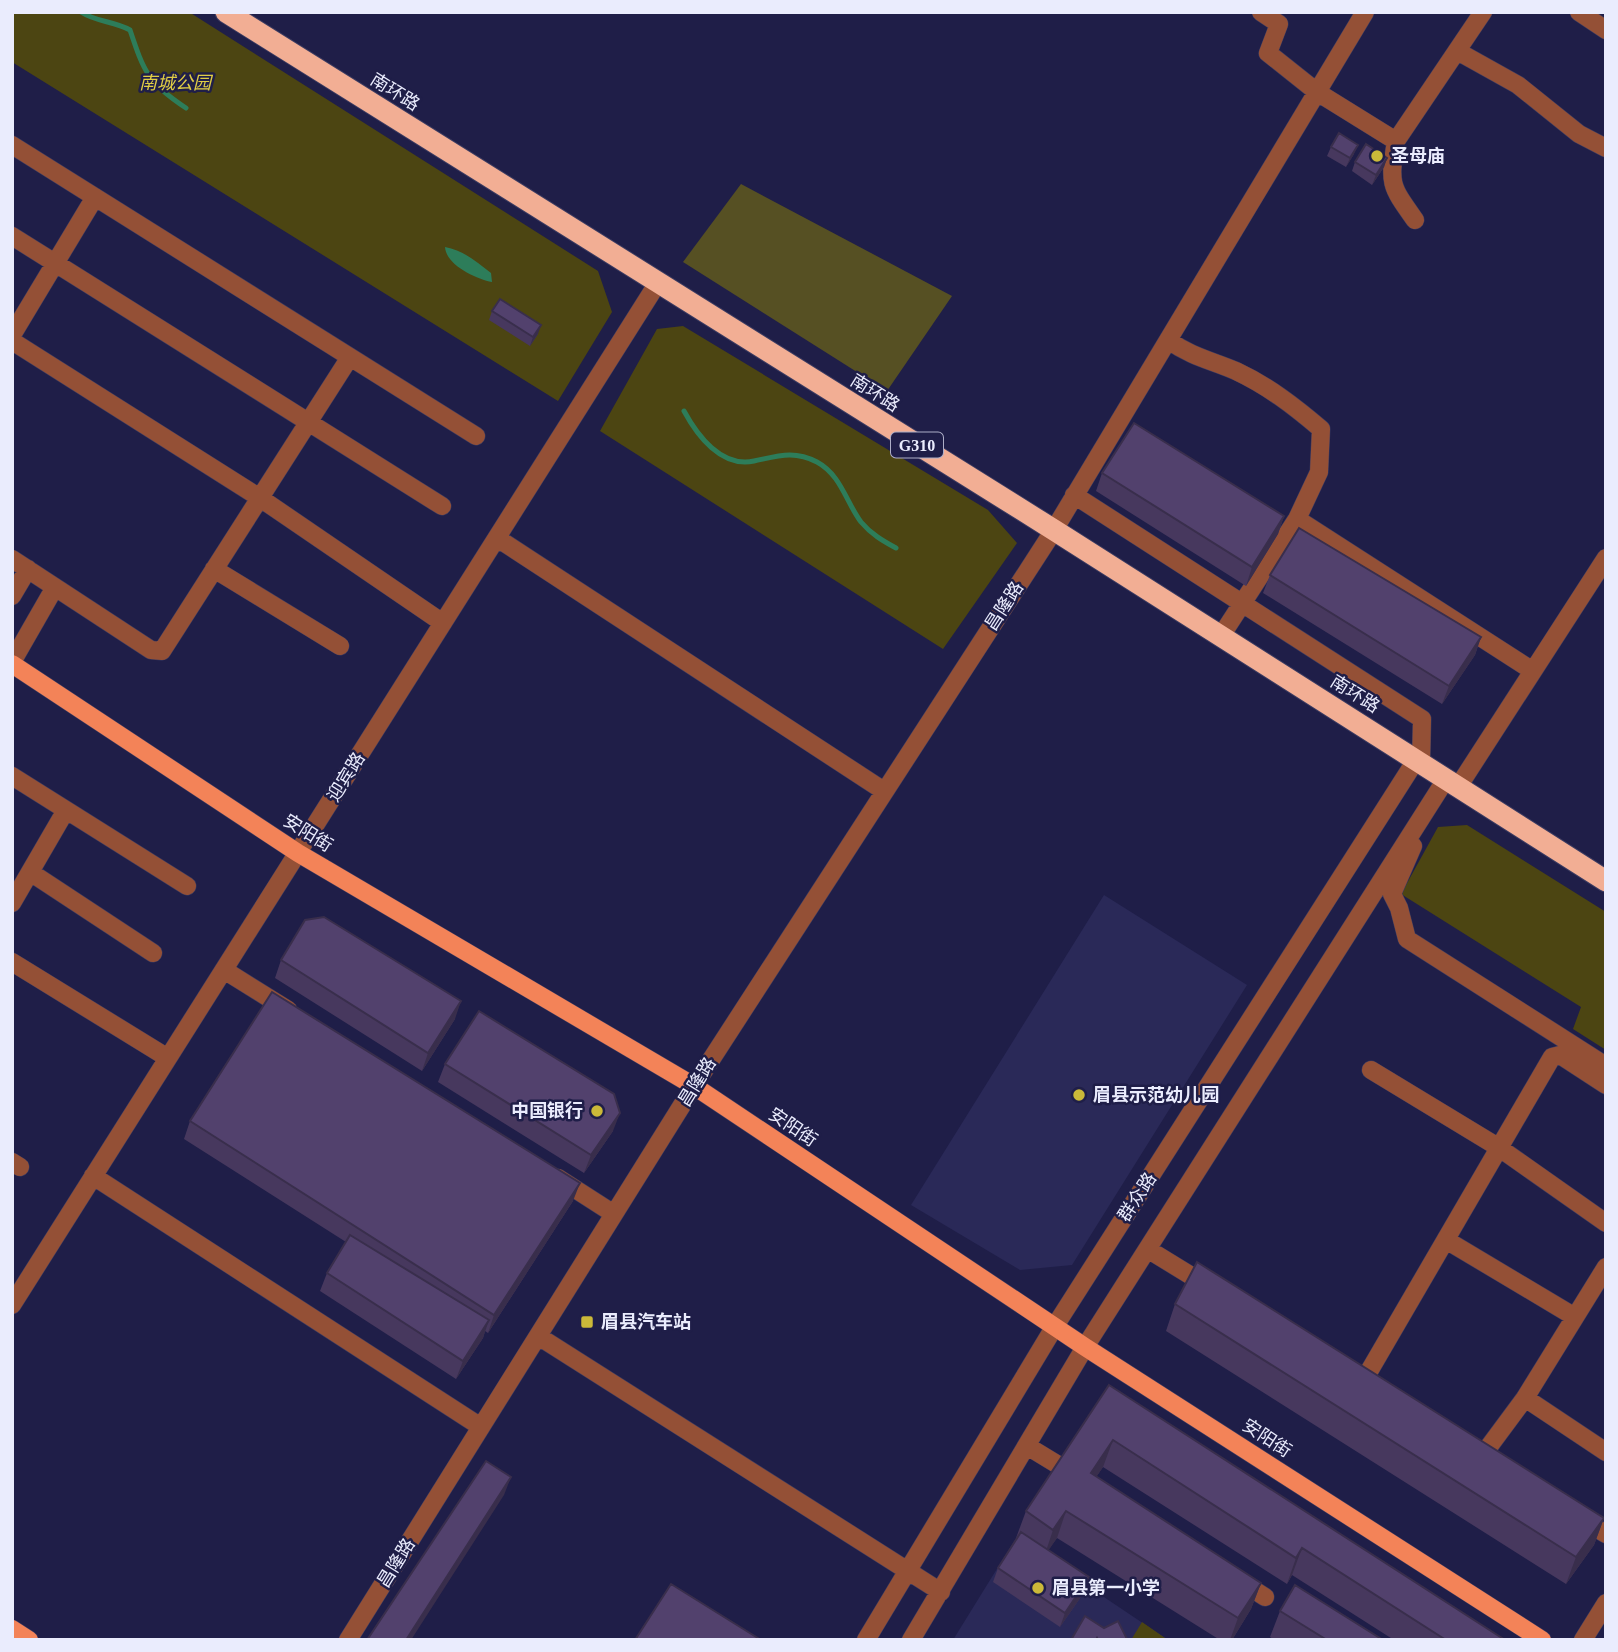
<svg xmlns="http://www.w3.org/2000/svg" width="1618" height="1652" font-family="'Times New Roman','Noto Sans SC',serif">
  <style>
    .built { fill: #2a2958 }
    .green { fill: #4c4512 }
    .forest { fill: #565023 }
    .water { fill: #2d7d5a }
    .lines { fill: none; stroke-linecap: round; stroke-linejoin: round }
    .stream { stroke: #2d7d5a; stroke-width: 5 }
    .minor-casing { stroke: #3b3b61; stroke-width: 19 }
    .major-casing { stroke: #3b3b61; stroke-width: 19 }
    .highway-casing { stroke: #3b3b61; stroke-width: 23 }
    .minor { stroke: #945036; stroke-width: 18 }
    .major { stroke: #f38358; stroke-width: 18 }
    .highway { stroke: #f2ae94; stroke-width: 21 }
    .wall { fill: #47385e }
    .shaded-wall { fill: #392e4c }
    .building { fill: #52416d; stroke: #392e4c; stroke-width: 2 }
    .poi-dot { fill: #cbb939; stroke: #1f1e48; stroke-width: 2.5 }
    .labels { text-anchor: middle; stroke-width: 5; stroke-linejoin: round; paint-order: stroke }
    .shield { fill: #1f1e48; stroke: #adaec7; stroke-width: 2 }
    .shield-label { font-size: 16px; font-weight: bold; fill: #eaecfd }
    .park-label { font-size: 18px; font-style: italic; fill: #e0cd44; stroke: #1f1e48 }
    .street-label { font-size: 18px; fill: #eaecfd; stroke: #1f1e48 }
    .poi-label { font-size: 18px; font-weight: bold; fill: #eaecfd; stroke: #1f1e48; text-anchor: start }
  </style>
  <rect width="100%" height="100%" fill="#1f1e48"/>
  <path class="built" d="M1104 895 1247 985 1072 1265 1020 1270 911 1205Z
    M1016 1538 1168 1640H953Z"/>
  <path class="green" d="M12 12H189L598 271 612 312 558 401 12 62Z
    M683 326 988 510 1017 543 943 649 600 431 657 329Z
    M1467 825 1606 912V1050L1573 1029 1581 1007 1401 894 1438 827Z
    M1142 1622 1168 1640H1131Z"/>
  <path class="forest" d="M741 184 952 296 887 391 683 262Z"/>
  <path class="water" d="M445 247C463 250 477 262 491 273L492 282C476 279 446 265 445 247Z"/>
  <g class="lines">
    <path class="stream" d="M81 12C96 22 114 21 130 30 144 72 148 83 186 108
      M684 411C697 435 721 468 754 461 778 456 794 450 817 462 841 475 846 502 861 522 871 534 883 541 896 548"/>
    <g class="minor-casing">
      <path id="minor" d="M1261 12 1279 24 1268 53 1317 92 1396 141 1483 12
        M1579 12 1606 30
        M1457 51 1518 85 1579 134 1606 148
        M1396 141C1389 184 1390 185 1415 220
        M12 145 476 436
        M12 236 442 506
        M12 335 95 197
        M1168 340C1192 357 1210 360 1236 371 1268 386 1294 406 1321 429L1319 472 1297 519 1221 636
        M12 341 260 498 443 623
        M1074 495 1422 719 1421 763
        M1297 519 1533 671
        M497 538 884 791
        M12 559 151 650 162 651 350 357
        M214 569 340 646
        M12 596 28 569
        M12 662 55 587
        M12 776 187 886
        M1458 787 1606 558
        M1413 846 1392 894 1399 908 1407 939 1606 1066
        M30 872 153 953
        M12 903 66 810
        M12 962 168 1058
        M224 970 288 1010
        M1371 1070 1498 1147 1606 1223
        M12 1162 20 1167
        M93 1176 481 1427
        M558 1178 614 1214
        M1446 1240 1575 1317
        M1149 1250 1211 1288
        M12 1305 657 284
        M538 1336 941 1592
        M1364 1380 1552 1057 1560 1055 1606 1085
        M1525 1398 1606 1452
        M1027 1446 1078 1477
        M1482 1456 1525 1398 1606 1267
        M1579 1518 1606 1534
        M1240 1581 1265 1597
        M348 1640 694 1086 1054 530 1365 12
        M866 1640 1055 1326 1416 760
        M911 1640 1085 1347 1446 779
        M1583 1640 1606 1603"/>
    </g>
    <g class="major-casing">
      <path id="major" d="M12 664 298 853 694 1086 1085 1347 1542 1640
        M12 1629 29 1640"/>
    </g>
    <g class="highway-casing">
      <path id="highway" d="M226 12 1054 530 1606 881"/>
    </g>
    <use href="#minor" class="minor"/>
    <use href="#major" class="major"/>
    <use href="#highway" class="highway"/>
  </g>
  <path class="wall" d="M1331 147 1354 154 1346 167 1327 156Z
    M1387 158 1384 167 1372 185 1352 171 1355 162Z
    M492 311 538 334 530 346 489 320Z
    M1102 473 1284 516 1278 534 1246 586 1096 491Z
    M1270 575 1481 637 1475 655 1442 704 1263 593Z
    M281 960 455 1019 422 1071 275 978Z
    M445 1064 613 1131 584 1173 438 1082Z
    M190 1121 573 1201 488 1333 485 1331 483 1338 456 1379 320 1291 327 1273 346 1242 184 1139Z
    M1175 1304 1604 1518 1594 1545 1566 1584 1166 1331Z
    M1109 1385 1505 1640H1394L1292 1575 1287 1584 1103 1467 1096 1477 1261 1583 1251 1609 1232 1640H1220L1057 1538 1048 1550 1085 1591 1060 1627 993 1582 998 1568 1017 1539 1016 1538 1026 1511Z
    M1280 1611 1383 1640H1274L1270 1637Z"/>
  <path class="shaded-wall" d="M1358 145 1354 154 1346 167 1350 158Z
    M1387 158 1384 167 1372 185 1376 175Z
    M541 325 538 334 530 346 533 337Z
    M1284 516 1278 534 1246 586 1252 567Z
    M1481 637 1475 655 1442 704 1449 686Z
    M461 1001 455 1019 422 1071 428 1053Z
    M620 1113 613 1131 584 1173 591 1155Z
    M580 1183 573 1201 488 1333 494 1315Z
    M489 1320 483 1338 456 1379 463 1361Z
    M1113 1440 1103 1467 1081 1500 1091 1473Z
    M511 1477 504 1495 411 1640H406Z
    M1066 1511 1057 1538 1044 1557 1053 1530Z
    M1604 1518 1594 1545 1566 1584 1576 1557Z
    M1302 1548 1292 1575 1287 1584 1296 1558Z
    M1089 1577 1085 1591 1060 1627 1065 1613Z
    M1261 1583 1251 1609 1232 1640H1230L1238 1618Z"/>
  <path class="building" d="M1339 133 1358 145 1350 158 1331 147Z
    M1366 144 1387 158 1376 175 1355 162Z
    M500 299 541 325 533 337 492 311Z
    M1134 423 1284 516 1252 567 1102 473Z
    M1299 528 1481 637 1449 686 1270 575Z
    M324 917 461 1001 428 1053 281 960 305 920Z
    M272 992 580 1183 494 1315 190 1121Z
    M479 1011 614 1094 620 1113 591 1155 445 1064Z
    M350 1235 489 1320 463 1361 327 1273Z
    M1197 1262 1604 1518 1576 1557 1175 1304Z
    M1109 1385 1505 1640H1446L1302 1548 1296 1558 1113 1440 1091 1473 1261 1583 1238 1618 1066 1511 1053 1530 1026 1511Z
    M486 1461 511 1477 406 1640H367Z
    M1021 1532 1089 1577 1065 1613 998 1568Z
    M671 1584 761 1640H635Z
    M1295 1585 1383 1640H1327L1280 1611Z
    M1085 1616 1104 1628 1118 1621 1127 1639 1098 1640 1097 1638 1096 1640H1071Z"/>
  <g class="poi-dot">
    <circle cx="1377" cy="156" r="7"/>
    <circle cx="1079" cy="1095" r="7"/>
    <circle cx="597" cy="1111" r="7"/>
    <rect x="580" y="1315" width="14" height="14" rx="3.5"/>
    <circle cx="1038" cy="1588" r="7"/>
  </g>
  <g class="labels">
    <rect class="shield" x="891" y="432.5" width="52" height="25" rx="5"/>
    <g class="shield-label">
      <text x="917" y="451">G310</text>
    </g>
    <g class="park-label">
      <text x="175" y="89">南城公园</text>
    </g>
    <g class="street-label">
      <text transform="translate(395 92) rotate(32)" y="6">南环路</text>
      <text transform="translate(875 393) rotate(32)" y="6">南环路</text>
      <text transform="translate(1004 606) rotate(-57)" y="6">昌隆路</text>
      <text transform="translate(1355 694) rotate(32)" y="6">南环路</text>
      <text transform="translate(346 777) rotate(-58)" y="6">迎宾路</text>
      <text transform="translate(308 833) rotate(32)" y="6">安阳街</text>
      <text transform="translate(697 1082) rotate(-58)" y="6">昌隆路</text>
      <text transform="translate(793 1127) rotate(34)" y="6">安阳街</text>
      <text transform="translate(1137 1197) rotate(-57)" y="6">群众路</text>
      <text transform="translate(1267 1438) rotate(33)" y="6">安阳街</text>
      <text transform="translate(396 1563) rotate(-58)" y="6">昌隆路</text>
    </g>
    <g class="poi-label">
      <text x="1391" y="162">圣母庙</text>
      <text x="1093" y="1101">眉县示范幼儿园</text>
      <text x="583" y="1117" text-anchor="end">中国银行</text>
      <text x="601" y="1328">眉县汽车站</text>
      <text x="1052" y="1594">眉县第一小学</text>
    </g>
  </g>
  <rect width="1618" height="1652" fill="none" stroke="#eaecfd" stroke-width="28"/>
</svg>
